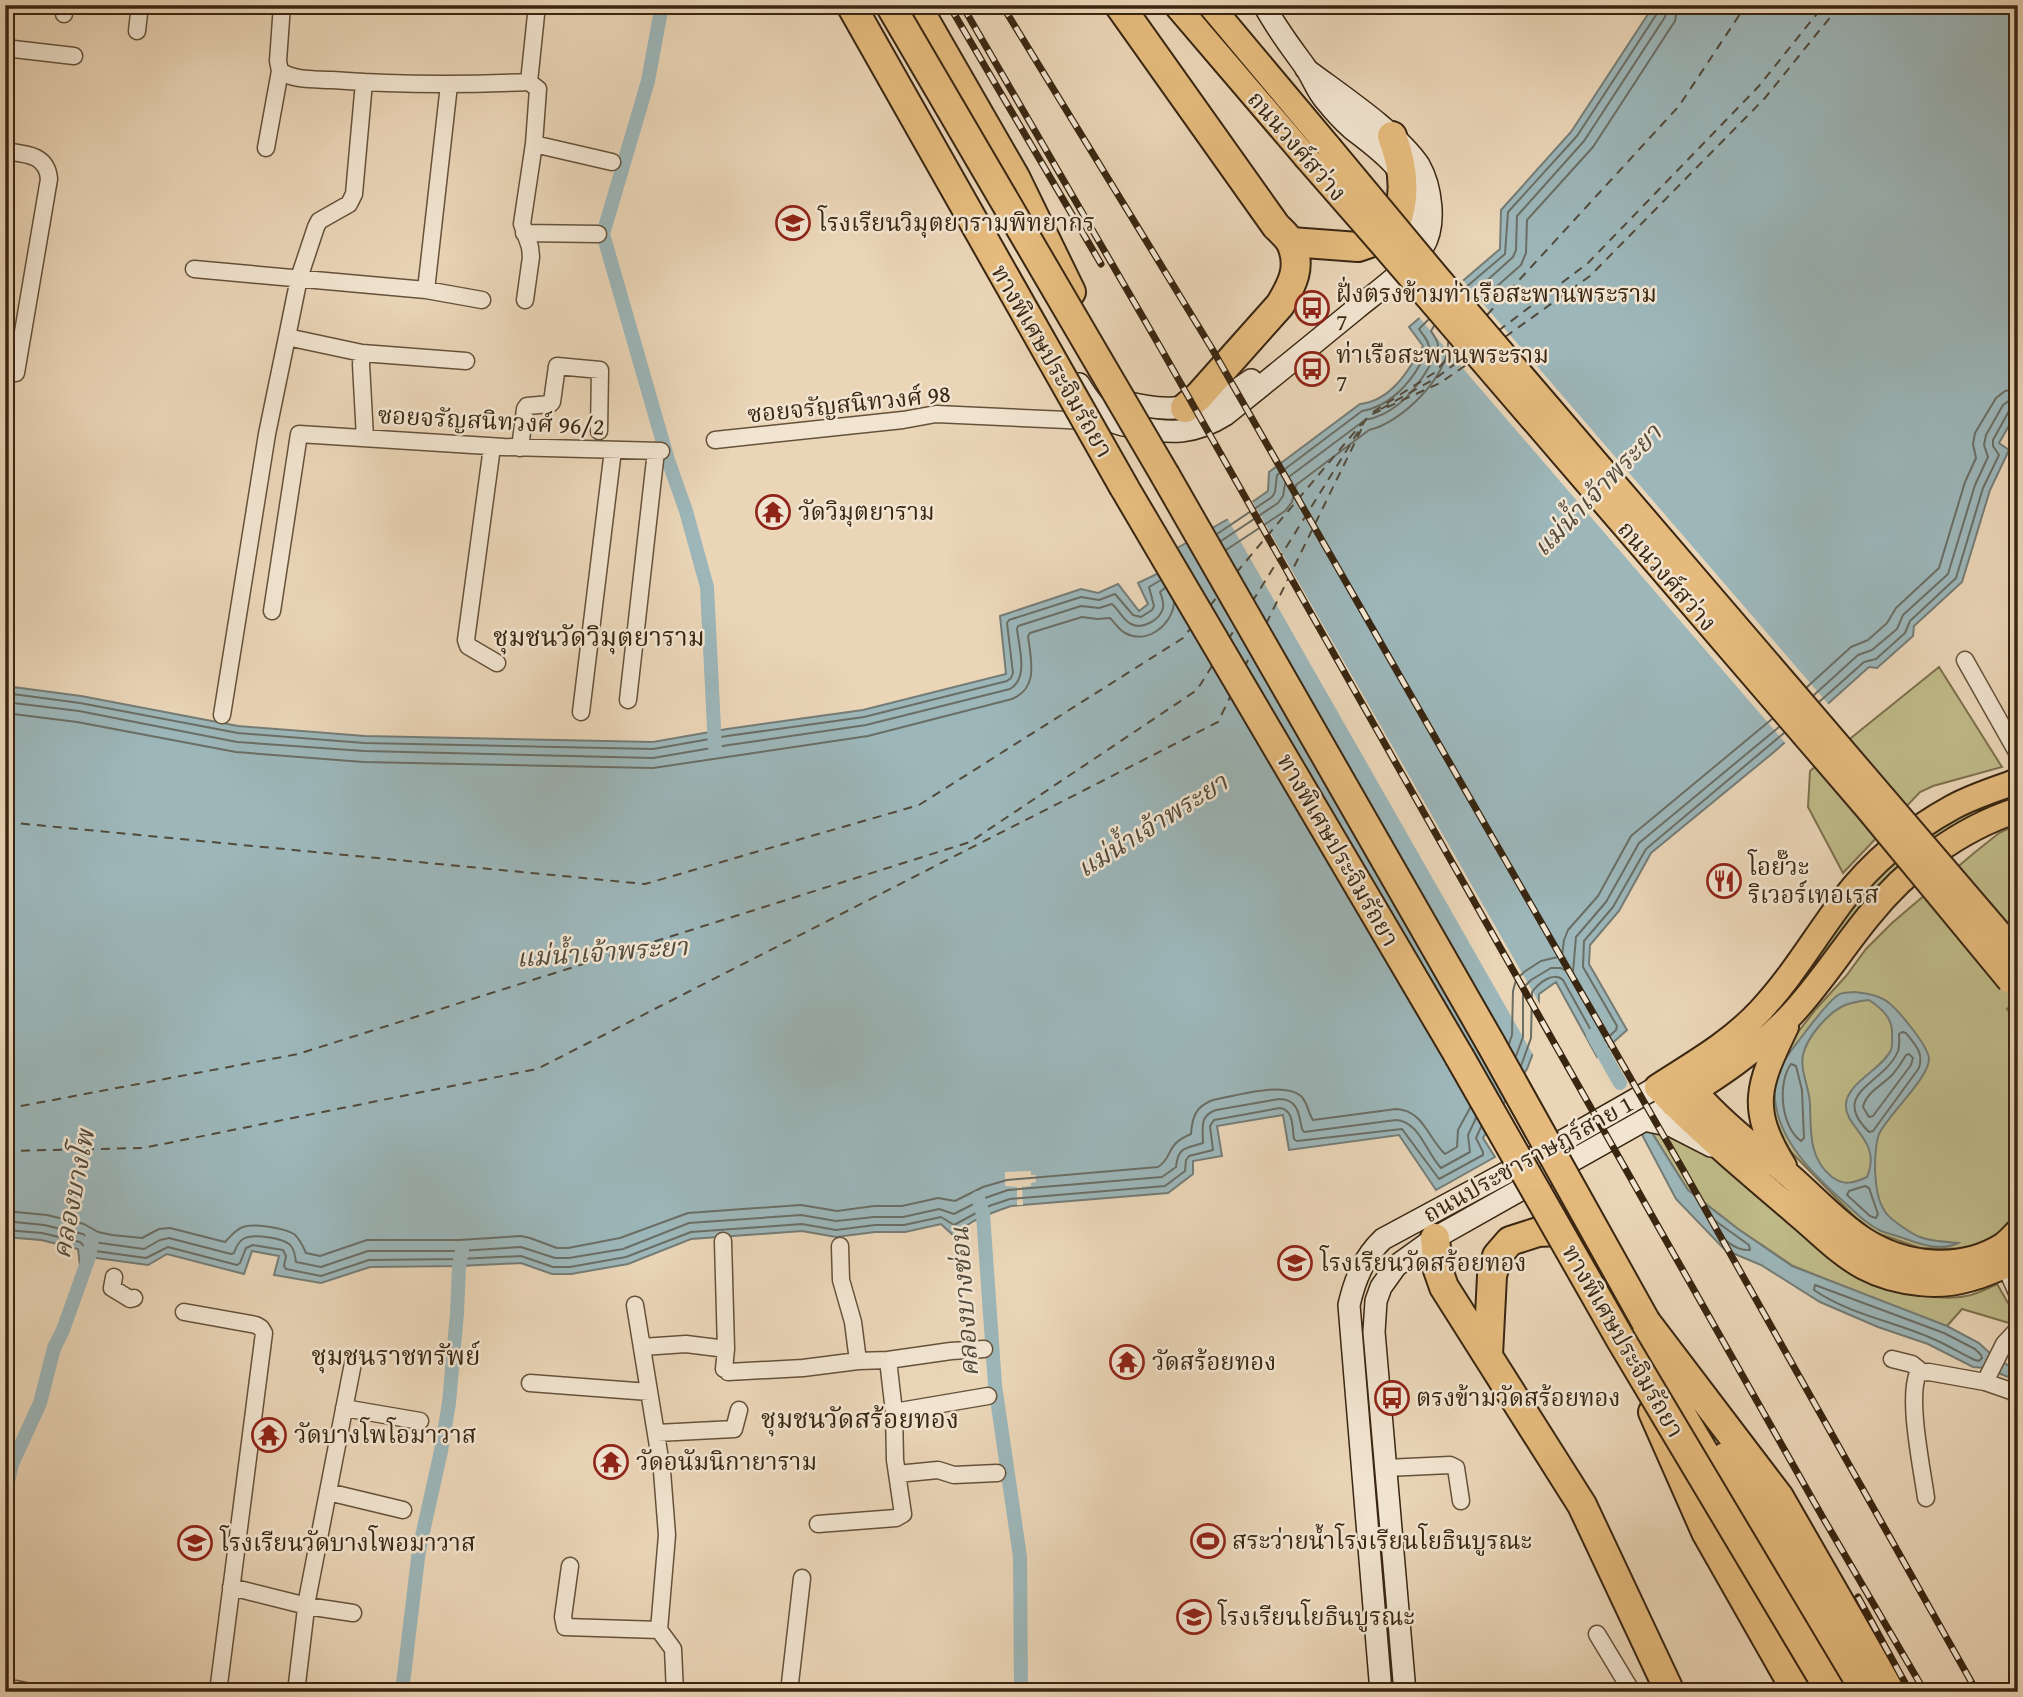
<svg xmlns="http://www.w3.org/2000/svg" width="2023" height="1697" font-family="'Gentium Book Plus','Noto Serif Thai',serif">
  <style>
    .green { fill: #bfbb89; stroke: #7c704d; stroke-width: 2 }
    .water { fill: #9cb6b9; stroke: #747c76; stroke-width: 2; fill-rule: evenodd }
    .pier { fill: #ead5b7 }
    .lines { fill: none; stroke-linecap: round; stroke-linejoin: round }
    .shore { stroke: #6a6e65; stroke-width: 2 }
    .canal { stroke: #9cb6b9; stroke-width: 14 }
    .ferry { stroke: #524a3b; stroke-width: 2; stroke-dasharray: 9 7; stroke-linecap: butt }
    .minor-casing { stroke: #65523a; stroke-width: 19 }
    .secondary-casing { stroke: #392611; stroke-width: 24 }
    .primary-casing { stroke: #392611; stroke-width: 28 }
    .motorway-casing { stroke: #392611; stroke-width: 32 }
    .minor { stroke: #f1e4d0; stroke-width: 16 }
    .secondary { stroke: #f1e4d0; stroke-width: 21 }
    .primary { stroke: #e5ba7c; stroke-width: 24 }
    .motorway { stroke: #e5ba7c; stroke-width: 28 }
    .rail-casing { stroke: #392611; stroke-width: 7 }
    .rail { stroke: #f1e4d0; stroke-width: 4.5; stroke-dasharray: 13; stroke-linecap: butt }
    .primary-bridge-casing { stroke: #392611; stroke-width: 28; stroke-linecap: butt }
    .motorway-bridge-casing { stroke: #392611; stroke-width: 32; stroke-linecap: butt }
    .primary-bridge { stroke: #e5ba7c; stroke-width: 24 }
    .motorway-bridge { stroke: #e5ba7c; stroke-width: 28 }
    .labels { text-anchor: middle; stroke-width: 5; stroke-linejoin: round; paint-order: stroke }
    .street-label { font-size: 24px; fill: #392611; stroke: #f1e4d0 }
    .poi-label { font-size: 24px; fill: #392611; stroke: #f1e4d0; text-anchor: start }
    .water-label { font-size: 26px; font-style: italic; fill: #524a3b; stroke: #f1e4d0 }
    .neighbourhood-label { font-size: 26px; fill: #392611; stroke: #f1e4d0 }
  </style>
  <rect width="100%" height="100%" fill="#ead5b7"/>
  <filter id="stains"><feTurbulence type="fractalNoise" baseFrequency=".00286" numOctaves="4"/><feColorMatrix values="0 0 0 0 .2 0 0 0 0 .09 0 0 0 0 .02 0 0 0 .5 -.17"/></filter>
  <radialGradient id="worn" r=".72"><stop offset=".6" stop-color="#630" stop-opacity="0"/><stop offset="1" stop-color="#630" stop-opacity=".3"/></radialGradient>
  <path class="green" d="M1939 667 2002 767 1933 786 1920 792 1843 873 1808 807 1810 771Z
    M2018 789V800L1987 808 1949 829 1918 853 1875 888 1848 922 1829 954 1786 1013 1702 1072 1845 911 1912 845 1939 825Z
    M2018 824V1000L2007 1009 2018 1023V1220L1987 1243 1967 1249 1920 1248 1874 1232 1855 1217 1792 1153 1773 1127 1769 1084 1780 1055 1816 1009 1846 976 1866 949 1892 923 1974 853 1999 833Z
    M1647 1125 1690 1139 1892 1288C1918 1294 1945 1302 1971 1295 1980 1292 1989 1288 1997 1284L2011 1308 2009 1323 1962 1309 1947 1326 1923 1318 1793 1266 1738 1229 1688 1190Z"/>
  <path class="water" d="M1654 5H2018V410L1999 443 2009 450 1990 490 1962 582 1914 626 1913 636 1877 668 1869 667 1774 752 1651 853 1619 911 1590 945 1589 964 1627 1030 1597 1057 1556 982 1539 994 1538 1040 1527 1069 1512 1090 1483 1138 1495 1157 1436 1190 1399 1135 1289 1150 1283 1115 1217 1126 1222 1156 1193 1161V1174L1168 1193 1011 1206C991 1213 969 1220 954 1236L941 1224 905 1232H875L836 1237 802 1231 691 1239 628 1264 571 1274H552L521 1263 459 1266 370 1267 321 1283 274 1275 279 1256 252 1251 244 1274 167 1254 148 1265 89 1257 80 1266 78 1249 41 1240 5 1237V686L81 696 238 726 365 736 653 742 727 729 863 710 1006 674 1000 616 1081 589 1098 593 1118 584 1139 611 1148 604 1138 583 1159 573 1158 559 1228 519 1268 491 1269 472 1360 404C1391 401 1408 371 1423 346L1409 327 1500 249 1501 210 1571 132Z
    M1854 992C1865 993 1880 995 1889 1003 1899 1011 1929 1047 1929 1059 1929 1078 1888 1115 1879 1134 1875 1145 1875 1160 1875 1171 1876 1185 1877 1201 1886 1213 1890 1219 1913 1235 1920 1237 1929 1241 1948 1242 1958 1243 1942 1251 1922 1245 1906 1239 1898 1236 1889 1234 1881 1231 1866 1224 1855 1212 1843 1201 1810 1172 1767 1129 1776 1080 1780 1062 1795 1046 1806 1031 1813 1022 1830 1000 1838 995 1842 992 1849 993 1854 992ZM1869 1000C1881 1008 1893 1018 1892 1034 1892 1039 1893 1045 1891 1050 1882 1069 1849 1082 1846 1103 1843 1128 1883 1139 1867 1177 1854 1183 1844 1186 1832 1177 1808 1158 1811 1130 1810 1103 1809 1087 1800 1071 1803 1055 1807 1037 1827 1014 1843 1006 1852 1002 1860 1001 1869 1000Z
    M1647 1125 1688 1190 1738 1229 1792 1266 1947 1326 1979 1343 1994 1357 2018 1371V1381L1986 1368 1973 1367 1928 1344 1878 1327 1820 1302 1761 1265 1725 1250 1676 1199 1639 1129Z"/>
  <path class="pier" d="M1461 278 1830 706 1787 745 1417 315Z
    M1251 499 1542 1008V1040L1535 1058 1226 516Z
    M1031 1171V1175H1036V1182L1031 1183V1186L1022 1187 1023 1205H1017V1187L1005 1186V1172Z"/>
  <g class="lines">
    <path class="shore" d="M1465 288 1505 254 1508 212 1577 136 1658 12 1659 5
      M1471 295 1513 257 1516 250 1517 216 1584 141 1665 17 1668 5
      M1478 303 1521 265 1526 253 1527 220 1593 147 1675 21 1678 5
      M1217 534 1272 497 1275 492 1277 475 1362 411C1388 407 1408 386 1421 363 1423 359 1428 353 1429 349 1430 342 1423 335 1419 329L1428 320
      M1221 541 1278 503 1283 496 1286 479 1365 420C1394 415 1415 391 1429 367 1433 360 1438 354 1438 346 1438 340 1434 336 1431 331L1434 326
      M1226 550 1285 511 1292 502 1296 485 1369 430C1401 423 1449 376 1448 343
      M1807 687 1851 647 1868 640 1887 623 1896 608 1939 568 1965 482 1976 458 1973 444 1975 433 1996 398 2005 391 2018 389
      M5 693 80 703 238 733 364 743 653 749 727 736 864 717 1007 681 1011 678 1013 673 1007 623 1009 620 1081 597 1099 600 1115 594 1133 615 1141 617 1152 610 1154 606 1149 587 1161 580
      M1814 695 1858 655 1872 650 1897 629 1903 615 1948 574 1975 485 1988 457 1984 445 1986 435 2003 405 2010 400H2018
      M5 702 79 711 237 742 364 751 653 758 729 745 866 725 1010 689C1029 678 1019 648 1017 629L1018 626 1081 606 1099 608 1112 604C1119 610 1123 620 1131 624 1142 630 1160 620 1163 608 1164 602 1162 597 1160 592L1165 588
      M1819 702 1864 662 1876 659 1905 633 1910 621 1956 578 1983 488 1999 455 1993 446V440L2009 411 2018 408
      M5 713 77 722 236 752 363 762 653 768 868 736 1012 699C1039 688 1031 660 1028 636L1030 633 1082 617 1097 619 1110 618C1115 623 1119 630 1125 633 1147 645 1172 625 1174 603
      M1902 1032 1906 1033C1915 1045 1924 1052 1919 1068L1873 1131 1869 1132C1828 1092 1885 1084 1898 1051 1900 1046 1899 1040 1899 1034Z
      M1509 1044 1512 1035 1513 991 1516 980 1524 972 1541 961 1562 956 1564 940 1568 930 1598 896 1631 836 1772 719
      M1909 1054 1913 1058 1911 1065 1873 1116 1869 1117 1863 1107C1866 1092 1883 1085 1893 1074 1898 1068 1902 1062 1906 1055Z
      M1516 1056 1523 1037V994L1525 986 1531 980 1551 968H1561L1570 973 1573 972 1576 937 1606 902 1639 843 1779 727
      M1791 1064 1796 1066 1802 1090 1804 1138 1801 1141C1781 1127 1777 1083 1791 1064Z
      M1521 1066 1531 1038 1532 992C1539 983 1553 971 1563 980L1598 1043H1602L1616 1030 1617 1026 1583 967 1584 941 1613 907 1646 849 1784 733
      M1865 1186 1869 1188 1878 1214 1876 1218 1870 1216 1847 1195 1849 1191Z
      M5 1211 47 1215 84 1224 98 1232 112 1235 142 1238 159 1229 170 1228 225 1242C231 1236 235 1230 243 1227 254 1223 284 1228 294 1234 300 1239 303 1246 306 1253L320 1256 367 1240H459L521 1236 530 1238 557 1248H568L620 1238 688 1213 801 1205 837 1211 874 1206H902L938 1198 955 1201 983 1187 1007 1180 1158 1167C1174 1157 1164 1145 1191 1134 1192 1117 1196 1106 1213 1100 1234 1096 1284 1081 1301 1096 1308 1103 1308 1113 1313 1120L1396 1109C1423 1110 1428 1138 1445 1154L1457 1147 1458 1130 1470 1108
      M1714 1220 1749 1245 1750 1250C1733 1251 1722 1237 1711 1225V1222Z
      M5 1221 44 1225 83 1234 93 1242 144 1249 160 1240 169 1238 231 1254 234 1253C236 1247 238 1242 243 1239 252 1233 285 1238 291 1246 295 1251 295 1257 296 1262L321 1267 368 1251H459L521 1247 555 1258H569L623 1249 689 1223 801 1215 836 1221 874 1217H903L939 1209 954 1214 985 1198 1008 1190 1162 1177 1176 1167C1178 1146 1186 1149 1203 1143 1203 1128 1199 1116 1216 1110L1279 1099C1298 1099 1299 1114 1302 1129L1304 1132 1396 1120C1419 1121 1427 1154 1441 1168L1470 1152 1468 1135 1476 1118
      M5 1230 42 1233 80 1242 88 1250 146 1258 168 1247 237 1265 240 1263 246 1248 253 1245 283 1250 286 1256 284 1266 286 1269 321 1276 369 1260 459 1259 521 1256 553 1267H570L626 1257 691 1232 802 1224 836 1230 875 1225H904L941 1217 954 1225 989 1206 1010 1199 1165 1186 1185 1171 1186 1160 1189 1156 1213 1150 1210 1126 1214 1120 1280 1108C1294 1110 1292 1127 1294 1139L1297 1141 1402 1129 1439 1179 1483 1155V1152L1476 1138 1481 1127
      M1815 1285 1944 1333 1975 1349 1981 1355 1982 1358 1979 1361 1975 1360C1960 1353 1946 1344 1931 1338 1892 1321 1849 1314 1814 1290Z"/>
    <path class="canal" d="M662 5 648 81 603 234 668 460 686 511 707 587 715 748
      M1593 1035 1620 1083
      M978 1198 983 1214 995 1385 1020 1557 1021 1692
      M5 1495 12 1464 40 1403 54 1348 63 1330 89 1257 92 1238
      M402 1692 419 1550 441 1451 449 1403 457 1313 459 1266 462 1250"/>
    <path class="ferry" d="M1487 315 1679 106 1746 5
      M1498 331 1588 263 1759 86 1824 5
      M1505 337 1590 276 1765 98 1840 5
      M1381 409 1436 378 1463 358
      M1373 412 1434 373 1457 348
      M1236 573 1363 422
      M1252 602 1368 416 1440 383 1469 363
      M1210 606 1219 594
      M1266 624 1362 428
      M1228 640 1236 627
      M1244 668 1251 654
      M5 822 645 884 919 805 1183 638 1190 629
      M5 1109 298 1054 970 842 1197 690 1212 666
      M5 1151 143 1148 537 1069 1218 722 1231 695"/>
    <g class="minor-casing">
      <path id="minor" d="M64 14V5
        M137 31 140 5
        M5 48 74 56
        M280 71C295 81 315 79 332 80 398 85 463 85 529 82
        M364 82 354 194 349 204 319 221 316 227 299 278 287 337 362 353 361 364 365 438
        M529 82 537 5
        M534 144 612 162
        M266 148 280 71 278 61 282 5
        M5 151C25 154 47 154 49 179L16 373
        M524 233 598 234
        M194 269 426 290 482 300
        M426 290 449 85
        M525 300 531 257 530 247 522 224 534 144 538 89 529 82
        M362 353 466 361
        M715 440 903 420 936 414 1089 421
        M492 447 466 640 468 646 497 663
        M520 448 525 409 527 406 550 404 552 402 557 366 600 370 599 431
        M272 611 299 434 504 447 661 451
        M1965 660 2018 754
        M628 700 656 451
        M581 712 613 450
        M222 715 267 434 287 337
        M723 1241 726 1349
        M840 1246 841 1280 853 1322 858 1361
        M2005 1266 2018 1295
        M114 1277 112 1288 130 1299 134 1298
        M635 1305 662 1471 667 1535 659 1630 673 1649 675 1692
        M184 1312 256 1325 261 1328 264 1333 218 1692
        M642 1347 686 1344 726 1349 724 1369H727L728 1372 803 1368 858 1361 888 1360 951 1351 984 1349
        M1892 1359 1912 1364 1922 1372
        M1985 1382 2011 1391 2018 1396
        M530 1383 649 1392
        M344 1408 420 1421
        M894 1412 988 1396
        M657 1433 734 1429 739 1410
        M1386 1468 1450 1465 1456 1468 1461 1501
        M897 1474 938 1470 954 1475 997 1473
        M328 1492 403 1510
        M1926 1498C1922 1468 1907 1399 1918 1373L1929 1372 1985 1382 2004 1344 2018 1329
        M818 1524 896 1518 903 1514 895 1460 894 1412 888 1360
        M570 1566 563 1617 565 1627 659 1630
        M231 1587 307 1606 353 1613
        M1597 1634 1632 1692
        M16 1689 30 1692
        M296 1692 307 1600 353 1363
        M789 1692 802 1578"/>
    </g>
    <g class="secondary-casing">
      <path id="secondary" d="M1264 5C1276 28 1291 47 1306 68 1313 79 1317 91 1325 100 1333 110 1342 120 1351 128 1380 151 1417 174 1412 216 1411 228 1406 241 1399 251
        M1079 384C1088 399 1096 410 1111 420 1118 425 1128 426 1137 427 1171 434 1195 434 1225 415 1269 380 1313 344 1357 308 1378 291 1409 269 1423 247 1437 225 1431 186 1419 165 1397 132 1339 94 1306 69
        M1114 395C1124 403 1133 404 1145 406 1183 413 1221 403 1251 380
        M1644 1120 1672 1126 1711 1146
        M1381 1692 1349 1305C1355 1279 1364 1257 1383 1239L1515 1168 1657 1087
        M1405 1692 1374 1332 1376 1301 1381 1287 1396 1266 1435 1238 1673 1104"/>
    </g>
    <g class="primary-casing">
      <path id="primary" d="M1176 5 1305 156
        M1210 5 1329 147
        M2018 781C1996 789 1973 796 1953 807 1911 830 1872 862 1843 900 1815 937 1792 977 1760 1011 1729 1044 1694 1063 1657 1087 1700 1132 1749 1173 1796 1213 1818 1231 1839 1254 1864 1267 1881 1276 1901 1281 1920 1283 1955 1288 1987 1274 2018 1260
        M1684 1078C1702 1102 1726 1124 1749 1143 1763 1155 1778 1165 1791 1177 1815 1198 1837 1223 1864 1240 1904 1266 1960 1272 2002 1246 2008 1242 2013 1236 2018 1231
        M1673 1104C1716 1078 1757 1051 1792 1014 1820 984 1842 949 1868 917 1906 869 1959 829 2018 810
        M1784 1166C1748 1108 1758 1085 1786 1027"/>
    </g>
    <g class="motorway-casing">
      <path id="motorway" d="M916 5 1015 177 1071 292
        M1119 5 1276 226C1281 231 1288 237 1291 243 1302 267 1292 285 1280 305L1199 396 1185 408
        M1291 242 1358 247 1390 236C1408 203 1405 170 1392 136
        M1165 475 1491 1044
        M1124 487 1459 1056
        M1435 1238 1438 1270 1444 1287 1582 1505 1670 1692
        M1608 1291 1725 1488
        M1646 1322 1779 1497 1891 1692
        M1488 1355 1492 1276 1497 1256 1510 1241 1538 1232 1559 1231 1578 1242
        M1653 1412 1706 1532 1797 1692
        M1725 1457 1863 1692"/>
    </g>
    <use href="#minor" class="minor"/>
    <use href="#secondary" class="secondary"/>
    <use href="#primary" class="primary"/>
    <use href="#motorway" class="motorway"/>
    <g class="rail-casing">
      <path id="rail" d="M949 5 1101 264
        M962 5 1163 352 1822 1516 1925 1692
        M1002 5 1211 347 1682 1168 1977 1692
        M1858 1597 1910 1692"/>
    </g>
    <use href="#rail" class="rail"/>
    <g class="primary-bridge-casing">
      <path id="primary-bridge" d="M1329 147 1438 278 2018 955
        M1305 156 1388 251 1867 808 2010 981"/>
    </g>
    <g class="motorway-bridge-casing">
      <path id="motorway-bridge" d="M851 5 1124 487
        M890 5 1165 475
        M1491 1044 1646 1322
        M1459 1056 1621 1340 1831 1692"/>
    </g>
    <use href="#primary-bridge" class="primary-bridge"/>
    <use href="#motorway-bridge" class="motorway-bridge"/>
  </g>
  <defs>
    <g id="school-ring" transform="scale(1.75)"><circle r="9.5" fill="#f1e4d0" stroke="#8f2418" stroke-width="1.5"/><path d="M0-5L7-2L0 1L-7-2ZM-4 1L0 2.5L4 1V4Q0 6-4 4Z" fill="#8f2418"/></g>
    <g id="bus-ring" transform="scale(1.75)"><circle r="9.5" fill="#f1e4d0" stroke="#8f2418" stroke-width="1.5"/><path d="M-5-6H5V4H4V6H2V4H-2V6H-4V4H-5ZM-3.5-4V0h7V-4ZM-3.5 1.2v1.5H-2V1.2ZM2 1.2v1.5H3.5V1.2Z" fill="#8f2418"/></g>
    <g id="temple-ring" transform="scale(1.75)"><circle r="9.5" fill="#f1e4d0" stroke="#8f2418" stroke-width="1.5"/><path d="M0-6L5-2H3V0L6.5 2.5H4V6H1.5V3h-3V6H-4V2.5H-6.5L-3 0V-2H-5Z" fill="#8f2418"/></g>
    <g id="restaurant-ring" transform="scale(1.75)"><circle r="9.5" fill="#f1e4d0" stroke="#8f2418" stroke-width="1.5"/><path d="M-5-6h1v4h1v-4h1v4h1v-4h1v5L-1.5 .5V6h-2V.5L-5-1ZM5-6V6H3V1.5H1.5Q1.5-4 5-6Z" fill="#8f2418"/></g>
    <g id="stadium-ring" transform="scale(1.75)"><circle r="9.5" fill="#f1e4d0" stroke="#8f2418" stroke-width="1.5"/><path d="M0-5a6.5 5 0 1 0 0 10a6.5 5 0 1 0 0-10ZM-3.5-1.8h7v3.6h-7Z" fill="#8f2418"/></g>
  </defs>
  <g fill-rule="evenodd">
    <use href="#school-ring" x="793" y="223"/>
    <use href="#bus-ring" x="1312" y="308"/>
    <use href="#bus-ring" x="1312" y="369"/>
    <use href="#temple-ring" x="773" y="512"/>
    <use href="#restaurant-ring" x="1724" y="881"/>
    <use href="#school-ring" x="1295" y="1263"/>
    <use href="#temple-ring" x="1127" y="1362"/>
    <use href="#bus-ring" x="1392" y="1398"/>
    <use href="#temple-ring" x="269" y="1435"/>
    <use href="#temple-ring" x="611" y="1462"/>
    <use href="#stadium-ring" x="1208" y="1541"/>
    <use href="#school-ring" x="195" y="1543"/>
    <use href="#school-ring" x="1194" y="1617"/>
  </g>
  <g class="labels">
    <g class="street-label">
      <text transform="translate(1297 146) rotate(49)" y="8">ถนนวงศ์สว่าง</text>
      <text transform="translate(1052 361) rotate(60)" y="8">ทางพิเศษประจิมรัถยา</text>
      <text transform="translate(849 404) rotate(-6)" y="8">ซอยจรัญสนิทวงศ์ 98</text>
      <text transform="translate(491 421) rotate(3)" y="8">ซอยจรัญสนิทวงศ์ 96/2</text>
      <text transform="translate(1667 576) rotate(49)" y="8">ถนนวงศ์สว่าง</text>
      <text transform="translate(1338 850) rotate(60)" y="8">ทางพิเศษประจิมรัถยา</text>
      <text transform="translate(1528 1159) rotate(-29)" y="8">ถนนประชาราษฎร์สาย 1</text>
      <text transform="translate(1623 1341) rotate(60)" y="8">ทางพิเศษประจิมรัถยา</text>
    </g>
    <g class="poi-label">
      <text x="818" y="231">โรงเรียนวิมุตยารามพิทยากร</text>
      <text x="1336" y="302">ฝั่งตรงข้ามท่าเรือสะพานพระราม<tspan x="1336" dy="28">7</tspan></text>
      <text x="1336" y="363">ท่าเรือสะพานพระราม<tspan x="1336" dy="28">7</tspan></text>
      <text x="798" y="520">วัดวิมุตยาราม</text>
      <text x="1748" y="875">โอยั๊วะ<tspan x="1748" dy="28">ริเวอร์เทอเรส</tspan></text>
      <text x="1320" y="1271">โรงเรียนวัดสร้อยทอง</text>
      <text x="1152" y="1370">วัดสร้อยทอง</text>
      <text x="1416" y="1406">ตรงข้ามวัดสร้อยทอง</text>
      <text x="294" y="1443">วัดบางโพโอมาวาส</text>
      <text x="636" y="1470">วัดอนัมนิกายาราม</text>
      <text x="1232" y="1549">สระว่ายนํ้าโรงเรียนโยธินบูรณะ</text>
      <text x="220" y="1551">โรงเรียนวัดบางโพอมาวาส</text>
      <text x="1218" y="1625">โรงเรียนโยธินบูรณะ</text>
    </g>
    <g class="water-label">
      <text transform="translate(1597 490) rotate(-46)" y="9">แม่น้ำเจ้าพระยา</text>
      <text transform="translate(1152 825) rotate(-32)" y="9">แม่น้ำเจ้าพระยา</text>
      <text transform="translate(602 952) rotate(-4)" y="9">แม่น้ำเจ้าพระยา</text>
      <text transform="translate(73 1194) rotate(-79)" y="9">คลองบางโพ</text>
      <text transform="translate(964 1302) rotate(-94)" y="9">คลองบางซ่อน</text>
    </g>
    <g class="neighbourhood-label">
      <text x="599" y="646">ชุมชนวัดวิมุตยาราม</text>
      <text x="396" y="1365">ชุมชนราชทรัพย์</text>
      <text x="860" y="1428">ชุมชนวัดสร้อยทอง</text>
    </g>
  </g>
  <rect width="2023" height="1697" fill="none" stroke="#ead5b7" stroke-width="28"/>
  <rect x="7" y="7" width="2009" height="1683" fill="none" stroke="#392611" stroke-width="3.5"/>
  <rect x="14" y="14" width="1995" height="1669" fill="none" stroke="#392611" stroke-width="2"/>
  <rect width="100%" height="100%" filter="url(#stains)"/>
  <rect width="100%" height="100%" fill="url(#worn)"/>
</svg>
